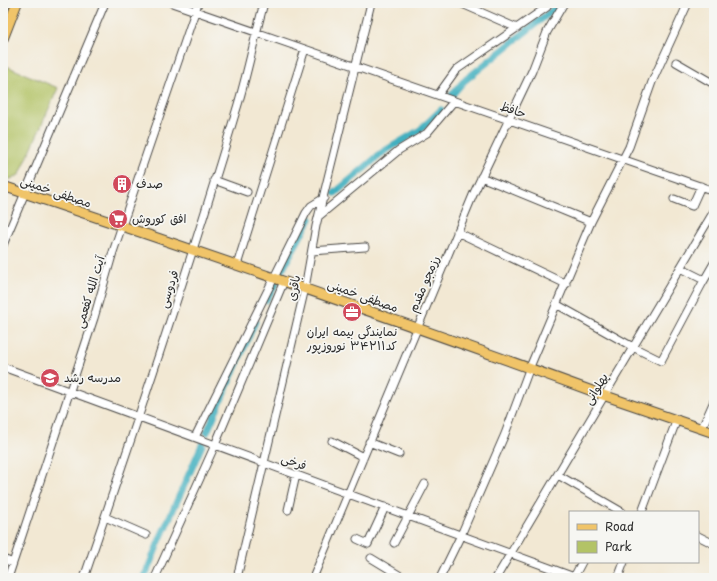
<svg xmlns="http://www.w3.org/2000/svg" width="717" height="581" font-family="'Playpen Sans','Playpen Sans Arabic',sans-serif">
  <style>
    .green { fill: #b3c366; stroke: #6f7748 }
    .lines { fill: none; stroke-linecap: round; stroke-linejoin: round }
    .canal { stroke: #43b0c0; stroke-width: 7 }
    .minor-casing { stroke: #494744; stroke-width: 9 }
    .major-casing { stroke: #494744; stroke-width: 11 }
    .minor { stroke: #fff; stroke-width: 7 }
    .major { stroke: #f0c469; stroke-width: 9 }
    .labels { text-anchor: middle; stroke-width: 3.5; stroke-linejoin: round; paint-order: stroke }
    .street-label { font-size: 12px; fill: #2b2b2b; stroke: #f6f6f2 }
    .poi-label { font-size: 12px; fill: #2b2b2b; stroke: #f6f6f2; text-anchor: start }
  </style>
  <rect width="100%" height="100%" fill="#f6f6f2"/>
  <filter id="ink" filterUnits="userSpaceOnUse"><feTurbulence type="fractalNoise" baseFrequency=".025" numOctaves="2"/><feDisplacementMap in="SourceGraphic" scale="8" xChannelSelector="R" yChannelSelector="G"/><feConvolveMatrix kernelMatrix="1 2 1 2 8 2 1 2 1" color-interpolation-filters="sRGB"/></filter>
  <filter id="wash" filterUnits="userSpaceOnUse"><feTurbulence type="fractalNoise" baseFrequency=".012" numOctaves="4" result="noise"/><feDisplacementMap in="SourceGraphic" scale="16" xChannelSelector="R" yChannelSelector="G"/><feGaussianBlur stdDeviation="0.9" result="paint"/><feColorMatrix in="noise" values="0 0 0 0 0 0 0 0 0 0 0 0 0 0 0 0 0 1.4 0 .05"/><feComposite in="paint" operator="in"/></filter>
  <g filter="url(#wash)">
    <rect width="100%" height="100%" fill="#f2e8d3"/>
    <path class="green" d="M4 65 58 88 20 174C14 178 10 181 3 178Z"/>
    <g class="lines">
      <path class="canal" d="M450 97 464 81 554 9 556 3
        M335 193 383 152 420 130 441 110
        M281 271 310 219
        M266 300 276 284
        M207 432 255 322
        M144 578 160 539 202 445"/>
    </g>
  </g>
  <g filter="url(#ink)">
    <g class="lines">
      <g class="minor-casing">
        <path id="minor" d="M172 3 714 191
          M460 3 517 28
          M676 62 714 84
          M438 95 456 70 547 7 549 3
          M481 177 591 222
          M214 180 247 192
          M674 199 692 206 701 186
          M319 216 399 150 427 133 454 101
          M457 232 566 284
          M3 245 105 3
          M312 251 365 247
          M237 265 305 49
          M680 268 704 280
          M556 304 633 347 661 361 702 284 714 263
          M3 367 577 578
          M702 428 714 401
          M195 437 306 213 311 206 324 198
          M332 441 363 457
          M369 442 399 454
          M558 475 622 512
          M288 510 296 475
          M642 512 677 419
          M105 517 146 535
          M698 536 714 544
          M357 539 368 544 385 507
          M394 543 425 484
          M371 558 404 578
          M3 559 13 563
          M574 577 582 562
          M8 578 94 318 113 252 198 3
          M84 578C137 423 189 268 236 111 247 76 254 39 264 3
          M155 578 215 445 284 281
          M237 578 305 288 316 226 371 3
          M313 578 473 195 532 71 547 32 564 3
          M440 578 461 535 505 434 530 367 591 222 629 147 652 82 688 3
          M496 578 714 211
          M618 578 624 562"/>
      </g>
      <g class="major-casing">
        <path id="major" d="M3 7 5 3
          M3 39 17 3
          M3 186C204 253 404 322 603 395 640 408 677 420 714 433"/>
      </g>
      <use href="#minor" class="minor"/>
      <use href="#major" class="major"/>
    </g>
  </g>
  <defs>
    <g id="building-disc" transform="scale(1)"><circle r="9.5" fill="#d1495b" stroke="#f6f6f2"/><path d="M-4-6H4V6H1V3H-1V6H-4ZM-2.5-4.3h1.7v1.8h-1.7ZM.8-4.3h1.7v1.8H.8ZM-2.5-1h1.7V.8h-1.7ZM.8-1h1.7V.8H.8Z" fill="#fff"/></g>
    <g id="supermarket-disc" transform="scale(1)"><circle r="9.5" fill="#d1495b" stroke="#f6f6f2"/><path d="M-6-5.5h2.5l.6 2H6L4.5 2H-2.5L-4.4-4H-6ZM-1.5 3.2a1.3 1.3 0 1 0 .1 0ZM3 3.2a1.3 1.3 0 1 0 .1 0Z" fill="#fff"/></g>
    <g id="office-disc" transform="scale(1)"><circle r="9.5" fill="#d1495b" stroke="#f6f6f2"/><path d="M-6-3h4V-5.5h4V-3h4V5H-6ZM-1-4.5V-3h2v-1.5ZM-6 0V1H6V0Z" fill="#fff"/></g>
    <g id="school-disc" transform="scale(1)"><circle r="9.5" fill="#d1495b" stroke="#f6f6f2"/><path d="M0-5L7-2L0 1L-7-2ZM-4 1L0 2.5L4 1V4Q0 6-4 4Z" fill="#fff"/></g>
  </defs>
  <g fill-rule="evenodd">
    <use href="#building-disc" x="122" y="184"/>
    <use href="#supermarket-disc" x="118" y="219"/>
    <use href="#office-disc" x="352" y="312"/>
    <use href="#school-disc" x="50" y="378"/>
  </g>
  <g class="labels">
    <g class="street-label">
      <text transform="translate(513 110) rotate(19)" y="4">حافظ</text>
      <text transform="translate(56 192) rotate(19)" y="4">مصطفی خمینی</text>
      <text transform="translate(424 284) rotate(-67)" y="4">رزمجو مقدم</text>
      <text transform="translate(294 288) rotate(-79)" y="4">باقری</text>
      <text transform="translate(169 289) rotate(-72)" y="4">فردوسی</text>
      <text transform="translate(90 292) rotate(-73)" y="4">آیت الله کفعمی</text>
      <text transform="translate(363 296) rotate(20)" y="4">مصطفی خمینی</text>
      <text transform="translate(596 389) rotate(-59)" y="4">پهلوانی</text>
      <text transform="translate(294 462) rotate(20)" y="4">فرخی</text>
    </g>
    <g class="poi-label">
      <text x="136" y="188">صدف</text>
      <text x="132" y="223">افق کوروش</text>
      <text x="352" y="336" text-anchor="middle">نمایندگی بیمه ایران<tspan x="352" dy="14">کد۳۴۲۱۱ نوروزپور</tspan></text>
      <text x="64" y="382">مدرسه رشد</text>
    </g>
  </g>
  <rect width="717" height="581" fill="none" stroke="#f6f6f2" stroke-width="16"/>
  <rect x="569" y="511" width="130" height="52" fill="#f6f6f2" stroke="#a5a5a2"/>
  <rect x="577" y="524" width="20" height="6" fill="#f0c469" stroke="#a5a5a2"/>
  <text x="605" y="531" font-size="12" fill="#2b2b2b">Road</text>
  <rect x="577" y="541" width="20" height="12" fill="#b3c366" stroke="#a5a5a2"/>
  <text x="605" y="551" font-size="12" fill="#2b2b2b">Park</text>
</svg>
